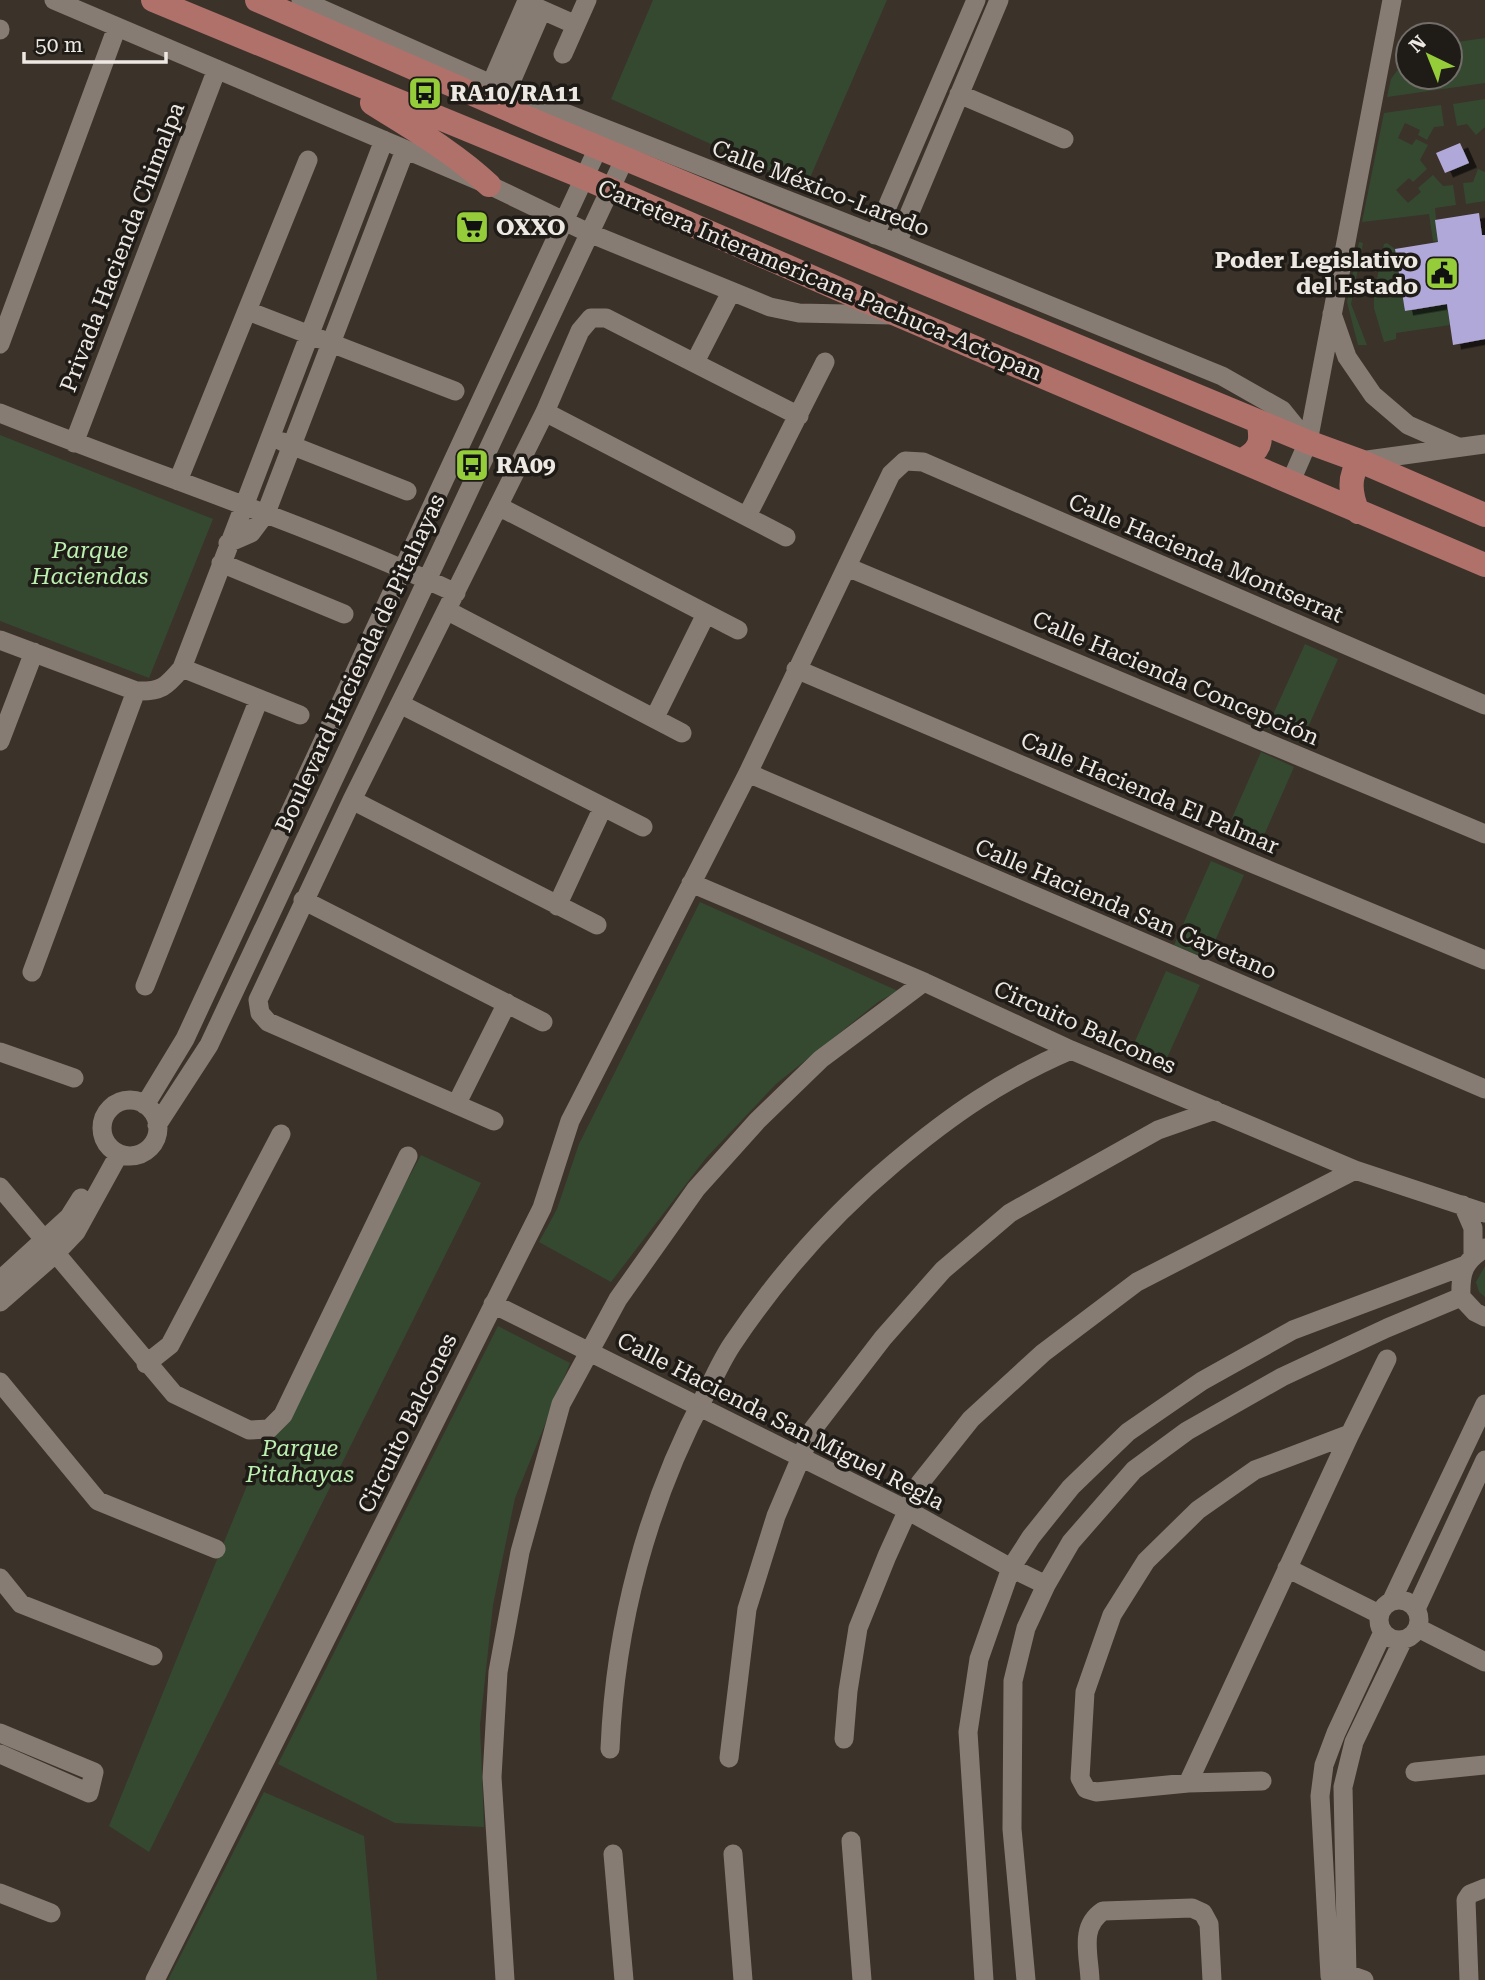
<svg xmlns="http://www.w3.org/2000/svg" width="1485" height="1980" font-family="'Roboto Serif',serif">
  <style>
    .green { fill: #354931 }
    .building { fill: #b1a8da; filter: url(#shadow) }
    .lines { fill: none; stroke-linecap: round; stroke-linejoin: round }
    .minor { stroke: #877c73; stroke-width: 19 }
    .major { stroke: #b0716a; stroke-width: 24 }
    .labels { text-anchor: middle; stroke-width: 7; stroke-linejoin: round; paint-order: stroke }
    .poi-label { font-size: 23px; font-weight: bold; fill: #eee8e3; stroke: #1f1b17; text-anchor: start }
    .street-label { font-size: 23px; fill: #eee8e3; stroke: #1f1b17 }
    .park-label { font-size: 23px; font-style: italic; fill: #bbf0b0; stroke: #1f1b17 }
  </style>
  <defs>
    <filter id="shadow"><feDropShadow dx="8" dy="4.5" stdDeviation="0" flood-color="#0009"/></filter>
  </defs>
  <rect width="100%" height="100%" fill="#3b322a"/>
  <path class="green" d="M653 0H887L806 187 611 99Z
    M1485 38V83L1387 97 1391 79 1408 56V77H1450V43Z
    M1485 99V127L1476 135 1467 124 1457 126 1453 104Z
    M1441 105 1444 126 1434 127 1427 140 1418 135 1420 130 1405 123 1398 138 1412 145 1416 139 1428 145 1420 160 1427 169 1413 182 1409 178 1396 190 1408 203 1421 192 1418 188 1433 175 1443 186 1453 185 1456 205 1435 208 1438 242 1433 241 1429 214 1362 222 1384 113Z
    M1478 169 1485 172V201L1466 204 1463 183 1473 182Z
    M1359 242 1363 243 1351 304 1367 345H1358L1347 302Z
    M1387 243 1395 249 1405 311 1447 304 1450 325 1396 333V339L1384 342 1374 308V294L1384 244Z
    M0 435 213 519 149 678 0 621Z
    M1305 644 1338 659 1301 743 1267 728Z
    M1261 752 1294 767 1257 851 1224 836Z
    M1211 861 1244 875 1207 959 1174 945Z
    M700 902 898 991 878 1002 776 1084 706 1158 611 1282 539 1242 557 1209 579 1144Z
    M1166 971 1200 985 1162 1069 1129 1055Z
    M421 1155 481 1183 149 1852 109 1826 263 1446Z
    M1485 1266V1297L1479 1292 1476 1282Z
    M498 1326 570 1363 515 1498 493 1605 480 1725 484 1827 395 1823 278 1764Z
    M264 1792 364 1836 377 1980H168Z"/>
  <path class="building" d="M1460 143 1469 163 1445 173 1436 153Z
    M1479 213 1482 235H1485V339L1453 345 1447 304 1405 311 1395 249 1438 242 1435 220Z"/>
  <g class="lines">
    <path class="minor" d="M54 0 489 185 589 233 770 307 799 313 892 315
      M301 0 491 84 897 243 1222 376 1282 410 1307 441
      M531 5 576 25
      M0 30V29
      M563 54 587 0
      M491 84 526 3
      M507 91 542 10
      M959 94 1064 139
      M875 235 976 0
      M897 243 999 0
      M248 311 455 391
      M1332 314 1347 357 1373 395 1408 425 1458 447
      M0 344 117 27
      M695 362 731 292
      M545 412 786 537
      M0 413C152 474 308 524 456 593
      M283 442 407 491
      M74 443 217 69
      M1360 461 1485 444
      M178 481 308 160
      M1291 481 1308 442 1392 0
      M498 506 738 630
      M747 516 825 362
      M228 543 251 533 266 513 405 150
      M221 563 344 614
      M847 567 1485 834
      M448 611 682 733
      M0 640 136 691C161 692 166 687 182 668L384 140
      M182 668 300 715
      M796 669 1249 862 1485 960
      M400 704 643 827
      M655 717 706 614
      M0 741 34 652
      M748 773 1485 1089
      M352 800 597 925
      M691 883 924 982 1071 1050 1355 1170 1485 1213
      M303 900 543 1022
      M557 906 603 807
      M32 972 136 691
      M145 986 259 699
      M0 1052 74 1078
      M102 1128a28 28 0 1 1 56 0a28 28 0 1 1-56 0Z
      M457 1103 507 1003
      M145 1105 185 1039 604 135
      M494 1121 268 1022 260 1013 258 1000 352 800 545 412 580 331 591 318H606L799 416
      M157 1125 209 1045 630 147
      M0 1187 174 1394 249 1430 269 1429 283 1415 408 1156
      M1463 1205 1473 1228V1255
      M1485 1248C1464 1261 1460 1272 1461 1297L1475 1312 1485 1317
      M0 1280 69 1217 81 1198
      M0 1302 55 1254 76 1232 119 1154
      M493 1304 907 1510 1011 1568 1046 1585
      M146 1364 170 1345 281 1134
      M0 1382 98 1501 216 1549
      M1287 1568 1379 1614
      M0 1578 21 1604 153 1656
      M1379 1620a20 20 0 1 1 40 0a20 20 0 1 1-40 0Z
      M1392 1600 1485 1404
      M1416 1609 1485 1460
      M1418 1628 1485 1662
      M0 1733 94 1772 89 1793 0 1754
      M844 1739 848 1691 858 1628 887 1556 920 1483 971 1419 1043 1353 1137 1282 1355 1170
      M610 1749C615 1625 647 1504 705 1395 714 1378 722 1359 733 1343 778 1276 832 1215 894 1163 951 1115 1003 1079 1071 1050
      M729 1758 747 1609 776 1516 813 1429 883 1338 943 1270 1010 1213 1158 1130 1215 1110
      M1415 1772 1485 1765
      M1262 1781 1188 1783 1096 1792 1086 1789 1080 1778 1085 1692 1112 1615 1146 1561 1198 1510 1255 1470 1350 1434
      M1188 1783 1350 1434 1387 1359
      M851 1841 862 1980
      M613 1854 624 1980
      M733 1854 743 1980
      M0 1893 51 1913
      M1347 1974 1343 1787 1354 1742 1403 1640
      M1330 1976 1320 1796 1324 1765 1336 1733 1383 1632
      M1335 1976 1347 1974 1364 1980
      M155 1980 542 1208 570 1121 748 773 891 474 905 461 923 462 1485 705
      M505 1980 492 1777 498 1672 520 1552 561 1404 618 1299 696 1189 757 1121 821 1059 924 982
      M984 1980 968 1732 979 1659 1011 1568 1031 1537 1071 1487 1128 1432 1202 1381 1293 1330 1466 1265
      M1026 1980 1012 1829 1013 1681 1026 1628 1046 1585 1071 1542 1134 1470 1187 1431 1282 1377 1387 1328 1461 1297
      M1090 1980C1089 1954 1079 1927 1103 1911L1192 1908 1203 1913 1209 1924 1212 1980
      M1469 1980 1466 1900 1470 1894 1485 1888"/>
    <path class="major" d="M153 0 585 178 898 315 1485 565
      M257 0 544 125 1308 442 1360 461 1485 515
      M372 103C413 129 454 152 489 185
      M1241 461C1260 451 1263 442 1258 421
      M1358 512C1350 494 1348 476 1360 461"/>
  </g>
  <defs>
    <g id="bus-square" transform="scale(1.75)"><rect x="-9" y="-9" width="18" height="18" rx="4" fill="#95cc3a" stroke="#1f1b17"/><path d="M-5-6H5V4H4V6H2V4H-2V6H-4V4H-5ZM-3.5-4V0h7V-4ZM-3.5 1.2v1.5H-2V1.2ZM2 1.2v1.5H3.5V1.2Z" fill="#111"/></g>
    <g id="supermarket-square" transform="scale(1.75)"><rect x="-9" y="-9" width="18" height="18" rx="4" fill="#95cc3a" stroke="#1f1b17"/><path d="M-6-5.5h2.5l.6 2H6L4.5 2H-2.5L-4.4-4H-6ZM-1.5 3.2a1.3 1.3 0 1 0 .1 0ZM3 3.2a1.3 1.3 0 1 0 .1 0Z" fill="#111"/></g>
    <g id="civic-square" transform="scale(1.75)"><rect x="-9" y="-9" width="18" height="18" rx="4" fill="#95cc3a" stroke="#1f1b17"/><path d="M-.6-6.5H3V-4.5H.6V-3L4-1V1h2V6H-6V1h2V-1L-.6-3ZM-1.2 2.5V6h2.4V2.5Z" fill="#111"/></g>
  </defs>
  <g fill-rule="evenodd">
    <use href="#bus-square" x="425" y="93"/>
    <use href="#supermarket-square" x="472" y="227"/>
    <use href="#civic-square" x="1442" y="273"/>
    <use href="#bus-square" x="472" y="465"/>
  </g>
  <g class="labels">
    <g class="poi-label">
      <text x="450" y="101">RA10/RA11</text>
      <text x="496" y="235">OXXO</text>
      <text x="1418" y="268" text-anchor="end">Poder Legislativo<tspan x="1418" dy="26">del Estado</tspan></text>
      <text x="496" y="473">RA09</text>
    </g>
    <g class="street-label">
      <text transform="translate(821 188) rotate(21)" y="8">Calle México-Laredo</text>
      <text transform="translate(122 247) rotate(-69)" y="8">Privada Hacienda Chimalpa</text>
      <text transform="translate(820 280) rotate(23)" y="8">Carretera Interamericana Pachuca-Actopan</text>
      <text transform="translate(1206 558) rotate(23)" y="8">Calle Hacienda Montserrat</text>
      <text transform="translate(360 663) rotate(-65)" y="8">Boulevard Hacienda de Pitahayas</text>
      <text transform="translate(1176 678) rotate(23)" y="8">Calle Hacienda Concepción</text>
      <text transform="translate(1150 793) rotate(23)" y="8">Calle Hacienda El Palmar</text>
      <text transform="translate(1126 909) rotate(23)" y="8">Calle Hacienda San Cayetano</text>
      <text transform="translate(1085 1027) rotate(24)" y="8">Circuito Balcones</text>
      <text transform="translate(781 1421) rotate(27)" y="8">Calle Hacienda San Miguel Regla</text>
      <text transform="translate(407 1423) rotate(-64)" y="8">Circuito Balcones</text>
    </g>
    <g class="park-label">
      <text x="90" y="558">Parque<tspan x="90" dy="26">Haciendas</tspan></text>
      <text x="300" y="1456">Parque<tspan x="300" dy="26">Pitahayas</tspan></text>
    </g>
  </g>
  <g transform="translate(1429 56) rotate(317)"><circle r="33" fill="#1f1b17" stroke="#726d69" stroke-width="2"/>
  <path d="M0-5L12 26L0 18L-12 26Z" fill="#95cc3a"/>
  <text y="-10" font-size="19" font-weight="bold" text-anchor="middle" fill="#eee8e3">N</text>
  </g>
  <path d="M24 52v10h142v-10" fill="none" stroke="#eee8e3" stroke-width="3.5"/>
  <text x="35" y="52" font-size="21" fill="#eee8e3" stroke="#1f1b17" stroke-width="5" paint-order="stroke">50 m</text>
</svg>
